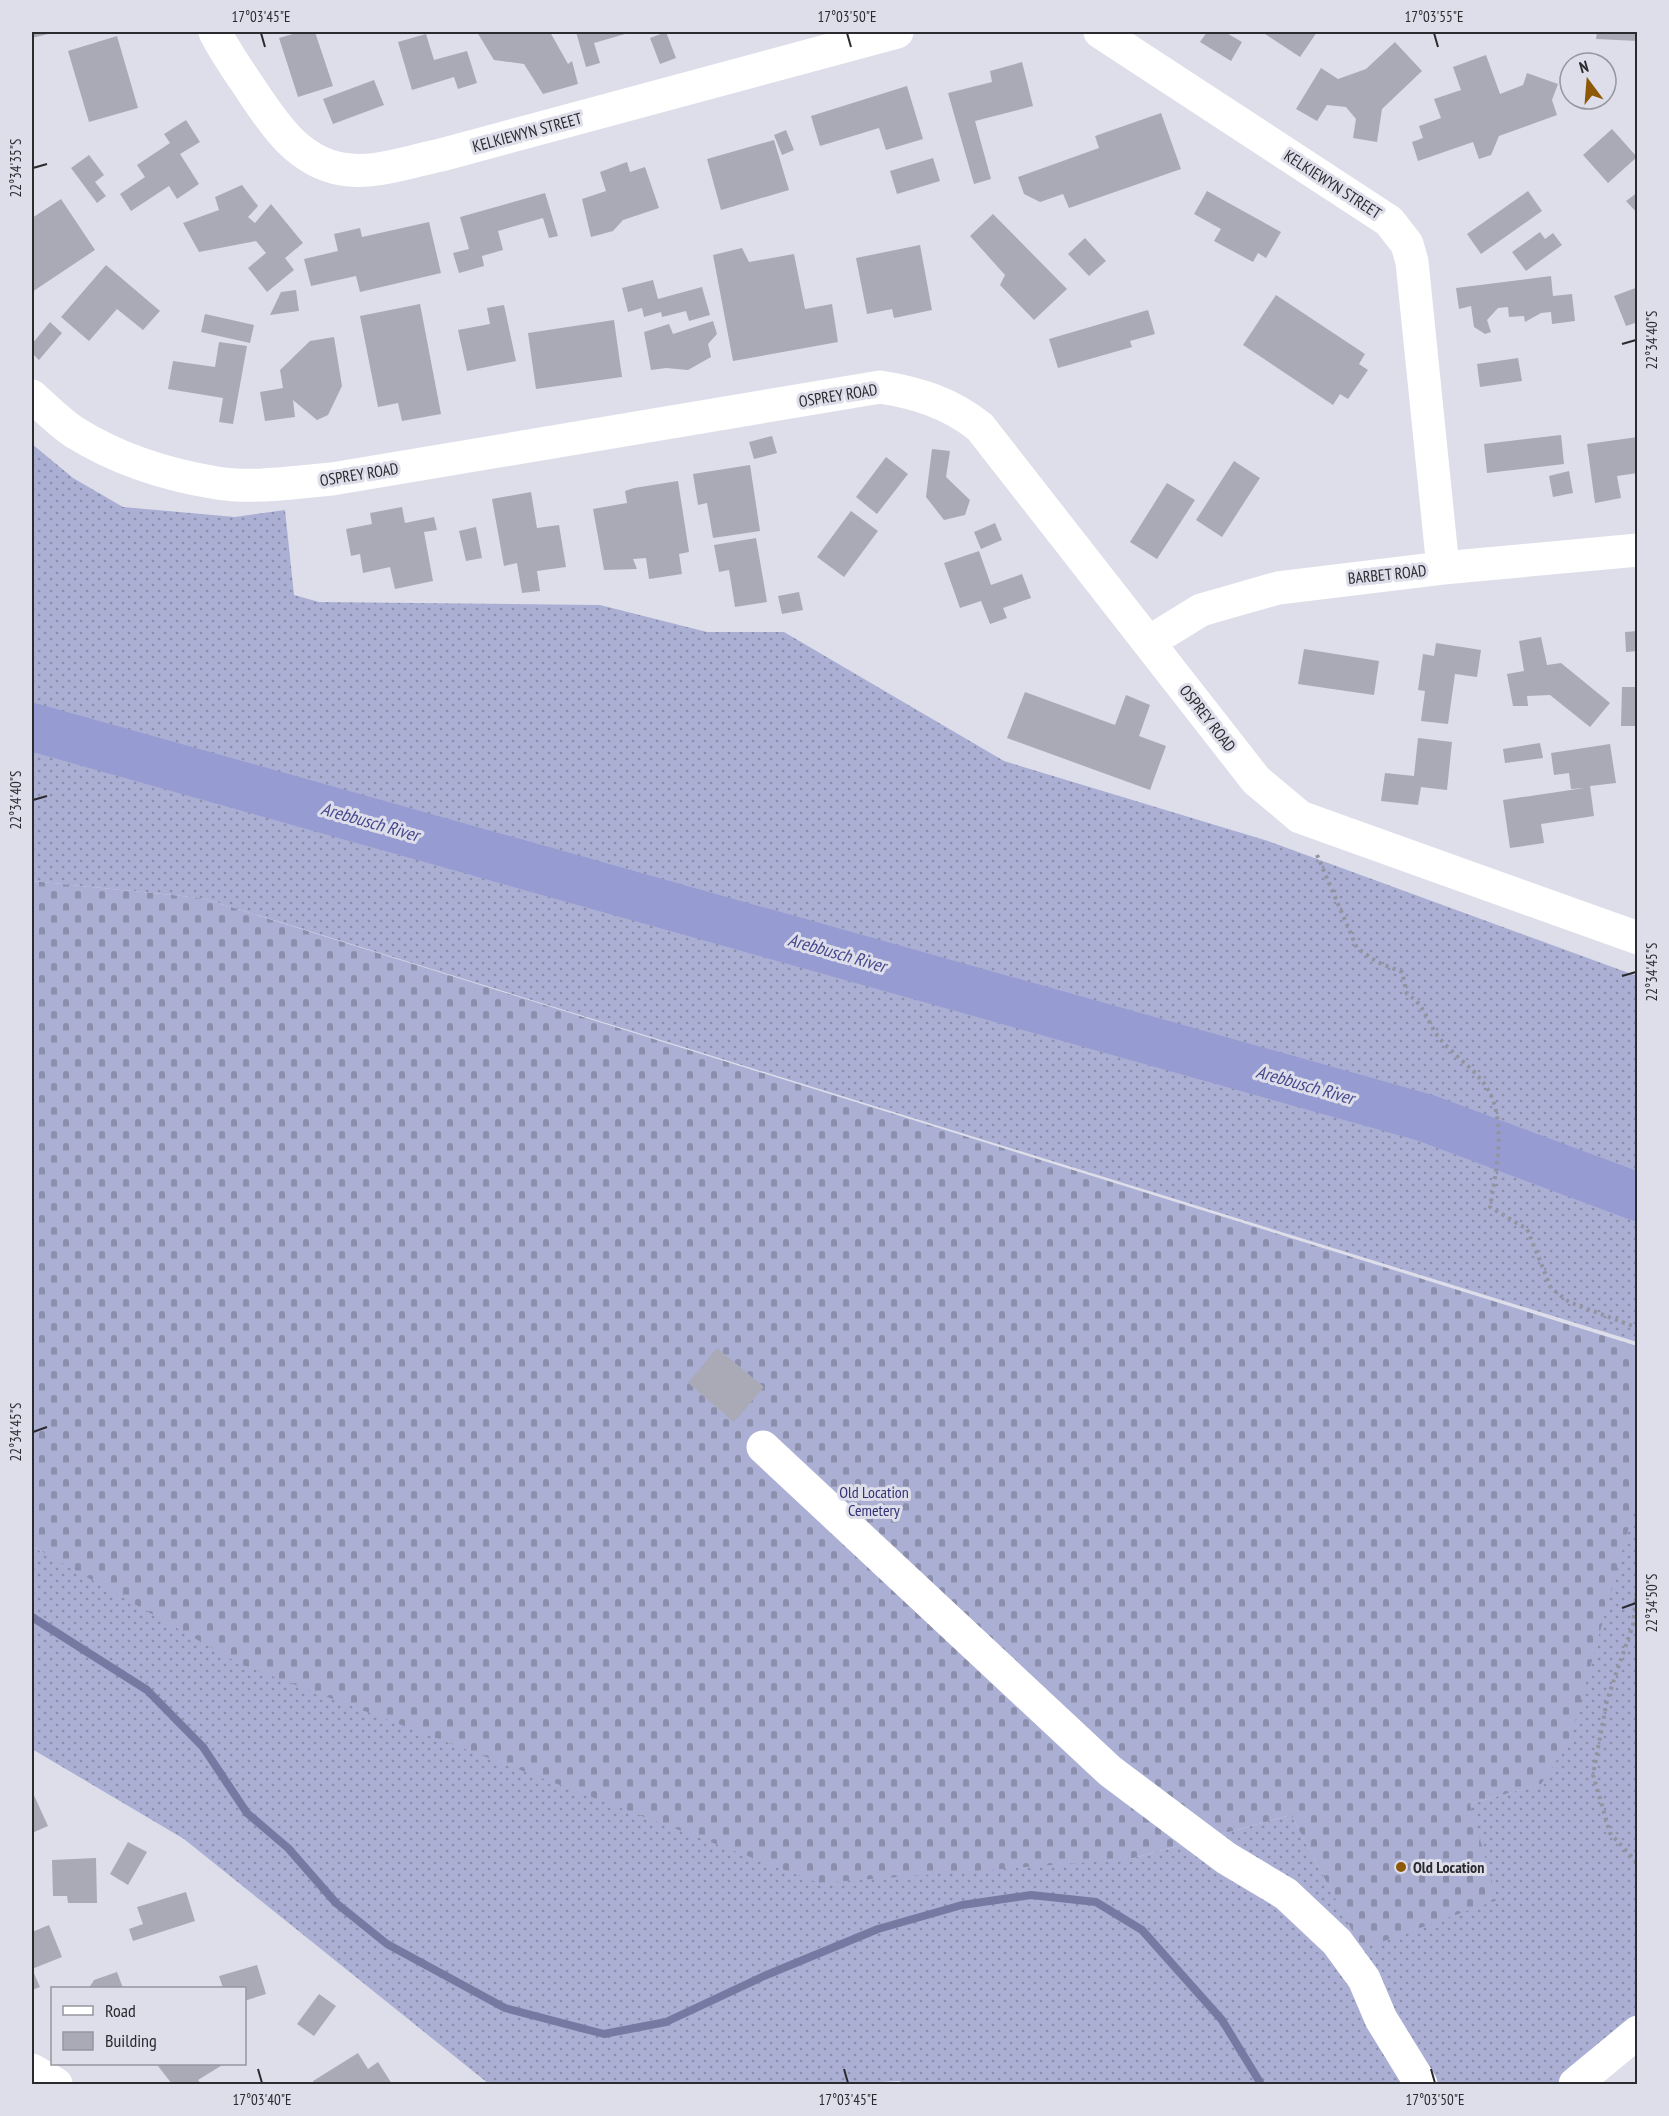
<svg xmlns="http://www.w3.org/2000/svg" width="1669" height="2116" font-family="'PT Sans Narrow',sans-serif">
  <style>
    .grass { fill: url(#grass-dots) }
    .cemetery { fill: url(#cemetery-stones) }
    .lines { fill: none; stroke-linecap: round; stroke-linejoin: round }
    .stream { stroke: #7679a1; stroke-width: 8 }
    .river { stroke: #969bd2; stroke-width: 48 }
    .building { fill: #a9aab5 }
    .path { stroke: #93949d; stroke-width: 4; stroke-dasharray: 3 4.5; stroke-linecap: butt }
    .minor { stroke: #fff; stroke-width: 33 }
    .major { stroke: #fff; stroke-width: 33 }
    .ticks { fill: none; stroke: #2a2b2f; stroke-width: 2 }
    .poi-dot { fill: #8d5907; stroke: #dddeea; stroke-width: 2 }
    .labels { text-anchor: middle; stroke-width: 6; stroke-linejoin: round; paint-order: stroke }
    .street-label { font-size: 16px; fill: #2a2b2f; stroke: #dddeea }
    .park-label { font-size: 16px; fill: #333173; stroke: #dddeea }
    .poi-label { font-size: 16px; font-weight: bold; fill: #2a2b2f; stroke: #dddeea; text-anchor: start }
    .water-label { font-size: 18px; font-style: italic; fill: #47488c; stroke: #dddeea }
    .neatline { fill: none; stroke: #2a2b2f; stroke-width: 2 }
    .ticks-label { font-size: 15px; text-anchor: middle; fill: #2a2b2f }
  </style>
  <defs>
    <pattern id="grass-dots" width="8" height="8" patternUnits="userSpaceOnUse" patternTransform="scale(1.5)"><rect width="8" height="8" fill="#abafd4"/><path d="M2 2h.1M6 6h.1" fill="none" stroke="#8b8fac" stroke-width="1.8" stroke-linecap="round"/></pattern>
    <pattern id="cemetery-stones" width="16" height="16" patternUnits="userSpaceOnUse" patternTransform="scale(1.5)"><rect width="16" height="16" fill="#abafd4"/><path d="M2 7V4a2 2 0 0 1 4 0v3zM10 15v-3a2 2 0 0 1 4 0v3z" fill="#8b8fac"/></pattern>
  </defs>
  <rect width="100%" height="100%" fill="#dddeea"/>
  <path class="grass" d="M32 444 73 478 123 507 235 517 285 510 294 595 319 602 600 605 707 632H784L1004 761 1268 841 1637 976V1342L202 898 32 881Z
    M1637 1494V2032L1575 2084H901L900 2081 841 2084H489L184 1839 32 1749V1546L42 1552 1130 1859 1291 1815 1362 1948 1470 1804 1540 1784Z"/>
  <path class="cemetery" d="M32 881 202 898 1637 1346V1498L1570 1740 1541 1784 1470 1804 1497 1900 1362 1949 1291 1815 1130 1859 819 1883 240 1664 32 1546Z"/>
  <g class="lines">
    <path class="stream" d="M32 1617 147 1690 203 1747 247 1813 288 1848 336 1903 387 1944 505 2008 604 2034 666 2022 764 1976 878 1929 962 1905 1031 1895 1096 1902 1142 1930 1222 2020 1261 2084"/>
    <path class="river" d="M32 727 1426 1118 1638 1197"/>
  </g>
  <path class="building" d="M32 32H56L32 38Z
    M300 32H315L333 86 298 97 279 38Z
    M477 32H550L568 64 572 61 578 84 543 94 524 64 494 60Z
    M576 32H632L594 43 600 63 586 67Z
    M666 32 676 58 660 64 650 38Z
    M1207 32H1225L1242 42 1231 61 1200 42Z
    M1262 32H1317L1300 57Z
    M1597 32H1638V41L1596 39Z
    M426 34 434 60 467 51 477 83 458 89 454 77 412 90 398 42Z
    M117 36 138 108 89 122 68 51Z
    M1395 42 1422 71 1382 109 1377 142 1353 138 1356 119 1346 107 1327 105 1317 121 1296 109 1321 68 1338 79 1366 69Z
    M1486 55 1500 94 1523 85 1527 73 1558 84 1552 100 1557 115 1499 136 1491 155 1479 159 1473 142 1418 161 1412 142 1423 138 1419 126 1441 118 1434 99 1461 90 1453 67Z
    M1022 62 1033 106 975 121 991 179 974 184 948 93 992 82 990 71Z
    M374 80 384 105 333 124 323 99Z
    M907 86 923 139 886 150 879 128 820 146 811 116Z
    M1161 113 1181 169 1069 208 1063 194 1040 202 1024 194 1018 177 1099 148 1095 136Z
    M186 120 200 142 180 154 199 184 177 199 169 186 131 211 120 194 145 177 137 165 170 143 164 134Z
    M1612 129 1637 157 1608 183 1583 155Z
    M786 130 794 150 782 155 774 135Z
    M774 140 789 190 721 210 707 159Z
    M89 155 104 175 95 182 106 196 97 203 71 168Z
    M933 158 940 181 897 194 890 171Z
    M627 162 630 172 645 167 659 208 623 220 613 231 591 237 582 199 606 191 600 172Z
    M242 185 258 206 248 217 255 223 271 204 303 243 285 258 294 270 267 292 248 268 266 253 256 241 199 252 183 223 219 210 215 197Z
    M1207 191 1281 232 1266 258 1258 253 1253 262 1214 241 1221 229 1194 214Z
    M1528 191 1542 211 1481 254 1467 234Z
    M1638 192V214L1626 201Z
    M545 193 558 236 549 238 543 218 498 231 503 250 482 256 484 266 459 273 453 253 469 249 460 217Z
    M61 199 95 250 32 292V218Z
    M993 214 1067 289 1034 320 1000 285 1005 275 970 236Z
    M429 222 441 273 360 292 356 276 311 286 304 259 338 251 334 234 360 228 362 237Z
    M1540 232 1545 239 1553 233 1562 245 1526 271 1512 252Z
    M1085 238 1106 261 1089 276 1068 254Z
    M920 245 932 310 894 318 892 309 867 314 856 258Z
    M742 248 749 262 794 254 805 309 832 304 838 342 733 361 713 255Z
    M106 265 160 311 143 330 117 309 89 341 61 317Z
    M1551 276 1553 296 1572 294 1575 321 1552 324 1551 312 1541 313 1525 322 1524 316 1509 317 1508 307 1498 308 1487 320 1491 332 1485 334 1474 327 1471 306 1459 309 1456 288Z
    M653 280 658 299 702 287 710 315 689 321 686 311 662 317 661 312 644 317 642 308 628 312 622 288Z
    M1638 287V322L1626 326 1614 296Z
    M296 290 299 311 270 315 281 292Z
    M1276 295 1365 354 1359 364 1368 370 1348 399 1340 394 1333 405 1243 345Z
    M420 304 441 414 402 421 398 403 378 407 360 316Z
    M504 305 516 361 467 371 458 330 490 324 487 308Z
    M1148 310 1155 334 1130 341 1132 347 1058 368 1049 339Z
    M205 314 254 325 250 343 201 332Z
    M614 320 622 377 536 389 528 333Z
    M713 321 717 334 708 344 711 357 688 370 666 368 651 370 644 332 669 324 673 334Z
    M50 322 62 333 39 360 32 353V344Z
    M334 337 342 386 328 415 317 420 293 400 295 417 265 421 260 392 283 388 280 370 310 341Z
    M219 342 247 346 233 424 219 422 223 398 168 389 173 361 215 367Z
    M1518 358 1522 381 1480 387 1477 364Z
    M1561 435 1564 464 1487 473 1484 444Z
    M772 436 777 453 754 459 749 442Z
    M1638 437V473L1617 476 1621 498 1595 503 1587 444Z
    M932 449 950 451 946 477 970 500 965 515 944 520 926 497Z
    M886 457 908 474 877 514 856 497Z
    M1234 461 1260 478 1222 537 1196 520Z
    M750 465 760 531 713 538 707 503 698 505 693 474Z
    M1569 471 1573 493 1553 497 1549 476Z
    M678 481 689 552 679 554 682 574 649 579 646 558 633 559 637 569 604 570 593 509 627 503 625 491 634 488Z
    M1167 483 1195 500 1157 559 1130 542Z
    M531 492 537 528 559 525 566 567 537 571 540 591 522 593 517 563 504 566 492 499Z
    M402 507 405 523 434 517 437 530 424 532 433 581 395 589 390 567 363 573 360 554 351 556 346 529 372 524 370 513Z
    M851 511 878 531 844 577 817 557Z
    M995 523 1002 540 981 549 974 532Z
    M476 527 482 558 466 561 459 531Z
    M756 538 767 602 735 607 729 570 719 572 714 545Z
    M979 551 991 585 1022 574 1031 598 1003 608 1007 618 990 624 981 601 960 608 944 563Z
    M799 592 803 610 782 614 778 596Z
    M1638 631V651L1626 652 1625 632Z
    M1541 637 1547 665 1561 663 1610 703 1590 727 1550 695 1527 696 1528 706H1513L1507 674 1524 671 1519 641Z
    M1436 643 1481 650 1477 677 1455 674 1448 724 1421 721 1425 691 1418 690 1423 654 1434 656Z
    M1304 649 1379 661 1374 695 1298 684Z
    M1622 687H1638V726H1621Z
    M1025 692 1115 725 1126 695 1150 705 1139 736 1166 746 1150 790 1007 738Z
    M1418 738 1452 742 1447 790 1421 787 1418 805 1381 801 1385 773 1414 776Z
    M1540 743 1543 758 1505 763 1503 749Z
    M1610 744 1616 783 1590 786 1594 816 1541 824 1544 843 1510 848 1503 800 1584 788 1571 789 1569 773 1554 775 1551 753Z
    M717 1348 764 1387 734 1422 688 1383Z
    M32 1791 48 1826 32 1833Z
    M128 1842 147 1852 128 1885 110 1874Z
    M96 1858 97 1903H68L67 1896H53L52 1860Z
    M186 1892 195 1921 133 1941 129 1929 143 1924 137 1907Z
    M49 1925 62 1957 32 1969 40 1987 32 1990V1932Z
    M257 1965 266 1994 244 2001V1988H223L219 1976Z
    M117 1972 123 1988H89L94 1980Z
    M319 1994 336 2006 314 2036 297 2024Z
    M358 2053 368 2069 378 2062 392 2084H315L313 2081Z
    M161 2064H224L198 2080 201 2084H172L158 2066Z"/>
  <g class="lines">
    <path class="path" d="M1317 855 1357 948 1377 962 1402 972 1407 994C1427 1006 1426 1023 1441 1040 1454 1055 1471 1067 1483 1082 1509 1115 1496 1171 1490 1207L1527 1229 1551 1288 1569 1302 1638 1328
      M1638 1578 1633 1625 1607 1700 1593 1775 1610 1833 1638 1864"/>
    <path class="minor" d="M215 32C224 50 235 66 246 82 270 118 295 161 342 169 373 175 411 161 441 155L897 32
      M1100 32 1389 221 1407 244 1412 262 1443 568
      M32 396C45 408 59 422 74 432 117 459 167 475 217 483 254 489 294 482 332 479L880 387C918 393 950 403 980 427L1256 780 1300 817 1638 938
      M1149 642 1201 610 1278 588 1443 568 1638 550
      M763 1447 1110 1771 1226 1858 1286 1894 1337 1942 1364 1979 1381 2019 1421 2084
      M32 2070 56 2084"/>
    <path class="major" d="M1575 2084 1638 2032"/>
  </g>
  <path class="ticks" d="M261 33 265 47M847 33 851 47M1434 33 1438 47M33 168 47 164M1622 344 1636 340M33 800 47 796M1622 976 1636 972M33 1432 47 1427M1622 1608 1636 1603M258 2069 262 2083M844 2069 848 2083M1431 2069 1435 2083"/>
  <circle class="poi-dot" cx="1401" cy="1867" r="6"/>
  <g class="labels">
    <g class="street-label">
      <text transform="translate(527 132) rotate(-15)" y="6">KELKIEWYN STREET</text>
      <text transform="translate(1333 184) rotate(33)" y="6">KELKIEWYN STREET</text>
      <text transform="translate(838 395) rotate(-9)" y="6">OSPREY ROAD</text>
      <text transform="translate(359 474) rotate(-9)" y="6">OSPREY ROAD</text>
      <text transform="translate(1387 574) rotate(-6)" y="6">BARBET ROAD</text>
      <text transform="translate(1208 718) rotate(52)" y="6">OSPREY ROAD</text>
    </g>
    <g class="park-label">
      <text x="874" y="1498">Old Location<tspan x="874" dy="18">Cemetery</tspan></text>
    </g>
    <g class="poi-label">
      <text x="1413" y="1873">Old Location</text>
    </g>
    <g class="water-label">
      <text transform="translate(370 822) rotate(16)" y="6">Arebbusch River</text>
      <text transform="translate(837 953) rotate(16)" y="6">Arebbusch River</text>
      <text transform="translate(1305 1085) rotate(16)" y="6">Arebbusch River</text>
    </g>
  </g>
  <rect width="1669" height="2116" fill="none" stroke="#dddeea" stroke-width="66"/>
  <rect x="51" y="1987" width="195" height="78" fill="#dddeea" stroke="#95969f" stroke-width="1.5"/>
  <rect x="63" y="2006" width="30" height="9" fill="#ffffff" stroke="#95969f" stroke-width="1.5"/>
  <text x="105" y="2017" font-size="18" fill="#2a2b2f">Road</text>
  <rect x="63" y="2032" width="30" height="18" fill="#a9aab5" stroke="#95969f" stroke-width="1.5"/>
  <text x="105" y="2047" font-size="18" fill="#2a2b2f">Building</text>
  <g transform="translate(1588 81) rotate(344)"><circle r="28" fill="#dddeea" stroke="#95969f" stroke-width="1.5"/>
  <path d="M0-4.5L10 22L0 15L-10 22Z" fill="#8d5907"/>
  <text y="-9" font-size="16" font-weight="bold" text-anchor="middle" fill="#2a2b2f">N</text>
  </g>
  <rect x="33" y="33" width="1603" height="2050" class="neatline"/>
  <g class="ticks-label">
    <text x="261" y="22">17°03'45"E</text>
    <text x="847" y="22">17°03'50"E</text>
    <text x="1434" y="22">17°03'55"E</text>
    <text transform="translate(16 168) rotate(-90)" y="5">22°34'35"S</text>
    <text transform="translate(1652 340) rotate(-90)" y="5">22°34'40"S</text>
    <text transform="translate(16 800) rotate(-90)" y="5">22°34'40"S</text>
    <text transform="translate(1652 972) rotate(-90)" y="5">22°34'45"S</text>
    <text transform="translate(16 1432) rotate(-90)" y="5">22°34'45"S</text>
    <text transform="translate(1652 1603) rotate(-90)" y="5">22°34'50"S</text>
    <text x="262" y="2105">17°03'40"E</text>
    <text x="848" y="2105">17°03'45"E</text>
    <text x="1435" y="2105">17°03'50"E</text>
  </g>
</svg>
